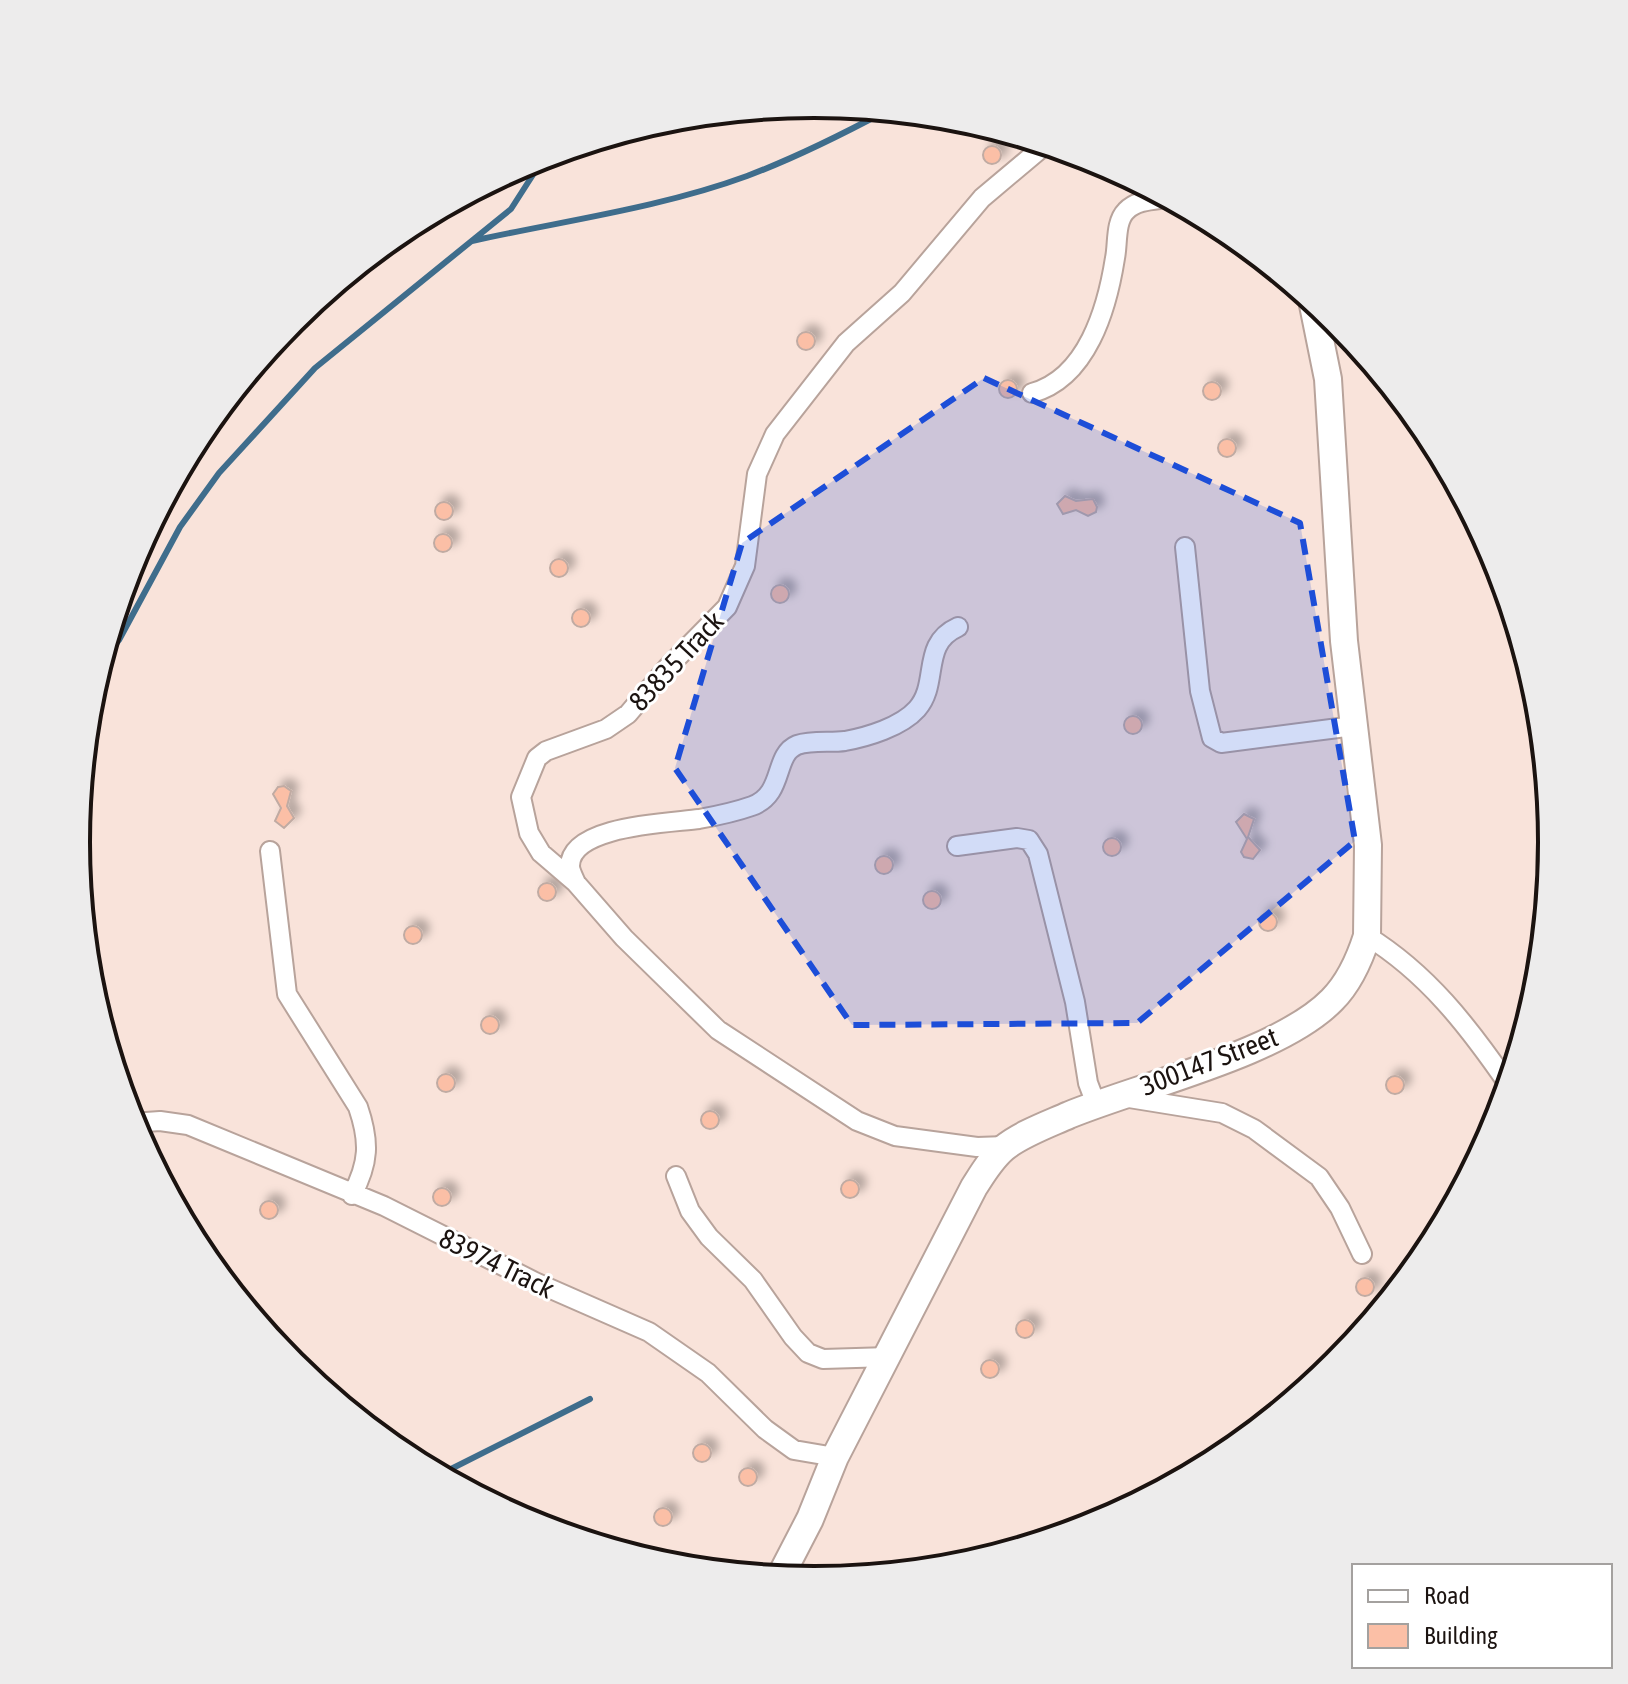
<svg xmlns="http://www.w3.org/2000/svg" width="1628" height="1684" font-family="'Asap Condensed',sans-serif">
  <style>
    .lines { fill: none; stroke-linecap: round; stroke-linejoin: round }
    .stream { stroke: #3f6d8c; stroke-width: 6 }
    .building { fill: #fbbfa6; stroke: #c0aba3; stroke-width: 2; filter: url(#shadow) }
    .street-casing { stroke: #b8a39b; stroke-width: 22 }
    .secondary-casing { stroke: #b8a39b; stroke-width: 30 }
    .street { stroke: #fff; stroke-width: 18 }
    .secondary { stroke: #fff; stroke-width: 26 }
    .marked { fill: #1d4ed8; fill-opacity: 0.2; stroke: #1d4ed8; stroke-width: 6; stroke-dasharray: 16 10; stroke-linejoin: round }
    .labels { text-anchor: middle; stroke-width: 6; stroke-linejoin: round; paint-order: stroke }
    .street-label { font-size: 28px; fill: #1b1310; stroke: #fff }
    .rim { fill: none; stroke: #1b1310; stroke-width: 4 }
  </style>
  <defs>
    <filter id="shadow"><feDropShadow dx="7" dy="-7" stdDeviation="4" flood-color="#0004"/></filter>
  </defs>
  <rect width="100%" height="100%" fill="#f9e3da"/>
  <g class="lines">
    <path class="stream" d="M472 241C562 221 660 208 747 176 795 158 841 135 886 111
      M100 665 119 640 180 527 219 473 315 368 511 209 545 156
      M439 1475 590 1399"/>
  </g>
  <path class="building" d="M983 155a9 9 0 1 1 18 0a9 9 0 1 1-18 0Z
    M797 341a9 9 0 1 1 18 0a9 9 0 1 1-18 0Z
    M999 389a9 9 0 1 1 18 0a9 9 0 1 1-18 0Z
    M1203 391a9 9 0 1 1 18 0a9 9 0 1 1-18 0Z
    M1218 448a9 9 0 1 1 18 0a9 9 0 1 1-18 0Z
    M1065 496 1076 501 1093 499 1097 507 1096 512 1088 516 1076 510 1063 514 1057 504Z
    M435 511a9 9 0 1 1 18 0a9 9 0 1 1-18 0Z
    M434 543a9 9 0 1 1 18 0a9 9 0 1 1-18 0Z
    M550 568a9 9 0 1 1 18 0a9 9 0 1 1-18 0Z
    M771 594a9 9 0 1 1 18 0a9 9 0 1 1-18 0Z
    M572 618a9 9 0 1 1 18 0a9 9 0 1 1-18 0Z
    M1124 725a9 9 0 1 1 18 0a9 9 0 1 1-18 0Z
    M284 786 291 791 287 806 294 818 284 828 275 821 281 808 273 794 278 787Z
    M1244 814 1254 819 1248 837 1260 850 1253 859 1244 857 1241 852 1247 839 1236 822Z
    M1103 847a9 9 0 1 1 18 0a9 9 0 1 1-18 0Z
    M875 865a9 9 0 1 1 18 0a9 9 0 1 1-18 0Z
    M538 892a9 9 0 1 1 18 0a9 9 0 1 1-18 0Z
    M923 900a9 9 0 1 1 18 0a9 9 0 1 1-18 0Z
    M1259 922a9 9 0 1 1 18 0a9 9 0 1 1-18 0Z
    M404 935a9 9 0 1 1 18 0a9 9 0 1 1-18 0Z
    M481 1025a9 9 0 1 1 18 0a9 9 0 1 1-18 0Z
    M437 1083a9 9 0 1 1 18 0a9 9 0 1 1-18 0Z
    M1386 1085a9 9 0 1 1 18 0a9 9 0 1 1-18 0Z
    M701 1120a9 9 0 1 1 18 0a9 9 0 1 1-18 0Z
    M841 1189a9 9 0 1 1 18 0a9 9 0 1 1-18 0Z
    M433 1197a9 9 0 1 1 18 0a9 9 0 1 1-18 0Z
    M260 1210a9 9 0 1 1 18 0a9 9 0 1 1-18 0Z
    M1356 1287a9 9 0 1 1 18 0a9 9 0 1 1-18 0Z
    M1016 1329a9 9 0 1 1 18 0a9 9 0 1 1-18 0Z
    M981 1369a9 9 0 1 1 18 0a9 9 0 1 1-18 0Z
    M693 1453a9 9 0 1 1 18 0a9 9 0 1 1-18 0Z
    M739 1477a9 9 0 1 1 18 0a9 9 0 1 1-18 0Z
    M654 1517a9 9 0 1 1 18 0a9 9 0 1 1-18 0Z"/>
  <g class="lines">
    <g class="street-casing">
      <path id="street" d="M1032 393C1087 378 1107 309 1115 258 1118 244 1115 222 1126 211 1136 200 1154 200 1167 198
        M1185 547 1200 691 1212 738 1221 743 1354 726
        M957 846 1017 838 1029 840 1038 854 1075 1002 1088 1083 1096 1104
        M270 851 287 994 358 1107C370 1142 369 1163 352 1195
        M576 883C574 878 570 871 570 866 570 825 671 823 699 819 716 816 735 812 752 806 785 794 773 755 797 745 812 740 830 743 845 741 867 737 901 727 917 709 940 683 920 644 958 627
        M1367 936C1427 973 1468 1026 1508 1084
        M1123 1097 1222 1113 1254 1129 1319 1177 1340 1208 1362 1254
        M132 1123 160 1121 188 1125 384 1206 535 1282 649 1332 708 1373 765 1429 794 1450 835 1457
        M1006 1146 977 1147 895 1136 857 1121 718 1030 624 938 576 883 541 853 529 833 521 797 537 758 546 751 606 729 628 714 667 668 727 607 745 566 757 474 775 434 846 343 902 293 982 198 1045 145
        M676 1176 690 1211 709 1237 753 1280 793 1337 808 1353 823 1359 889 1357"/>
    </g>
    <g class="secondary-casing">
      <path id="secondary" d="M780 1577 810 1519 835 1457 974 1187C983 1173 991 1159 1004 1148 1021 1134 1049 1124 1069 1115 1142 1085 1279 1054 1332 1000 1349 983 1360 958 1367 936L1368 845 1344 641 1328 379 1312 300"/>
    </g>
    <use href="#street" class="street"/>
    <use href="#secondary" class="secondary"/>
  </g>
  <path class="marked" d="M984 378 1300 523 1355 841 1137 1023 852 1025 675 768 742 543Z"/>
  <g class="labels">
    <g class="street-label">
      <text transform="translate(676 661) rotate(-47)" y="10">83835 Track</text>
      <text transform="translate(1209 1061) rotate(-21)" y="10">300147 Street</text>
      <text transform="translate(497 1263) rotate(26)" y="10">83974 Track</text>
    </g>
  </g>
  <path d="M0 0H1628V1684H0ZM90 842a724 724 0 1 1 1448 0a724 724 0 1 1-1448 0Z" fill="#edecec" fill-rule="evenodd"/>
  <path class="rim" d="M90 842a724 724 0 1 1 1448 0a724 724 0 1 1-1448 0Z"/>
  <rect x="1352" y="1564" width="260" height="104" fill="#ffffff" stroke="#a4a19f" stroke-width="2"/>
  <rect x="1368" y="1590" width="40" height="12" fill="#ffffff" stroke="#a4a19f" stroke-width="2"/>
  <text x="1424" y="1604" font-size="24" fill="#1b1310">Road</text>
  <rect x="1368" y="1624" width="40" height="24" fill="#fbbfa6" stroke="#a4a19f" stroke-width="2"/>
  <text x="1424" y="1644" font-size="24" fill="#1b1310">Building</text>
</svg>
